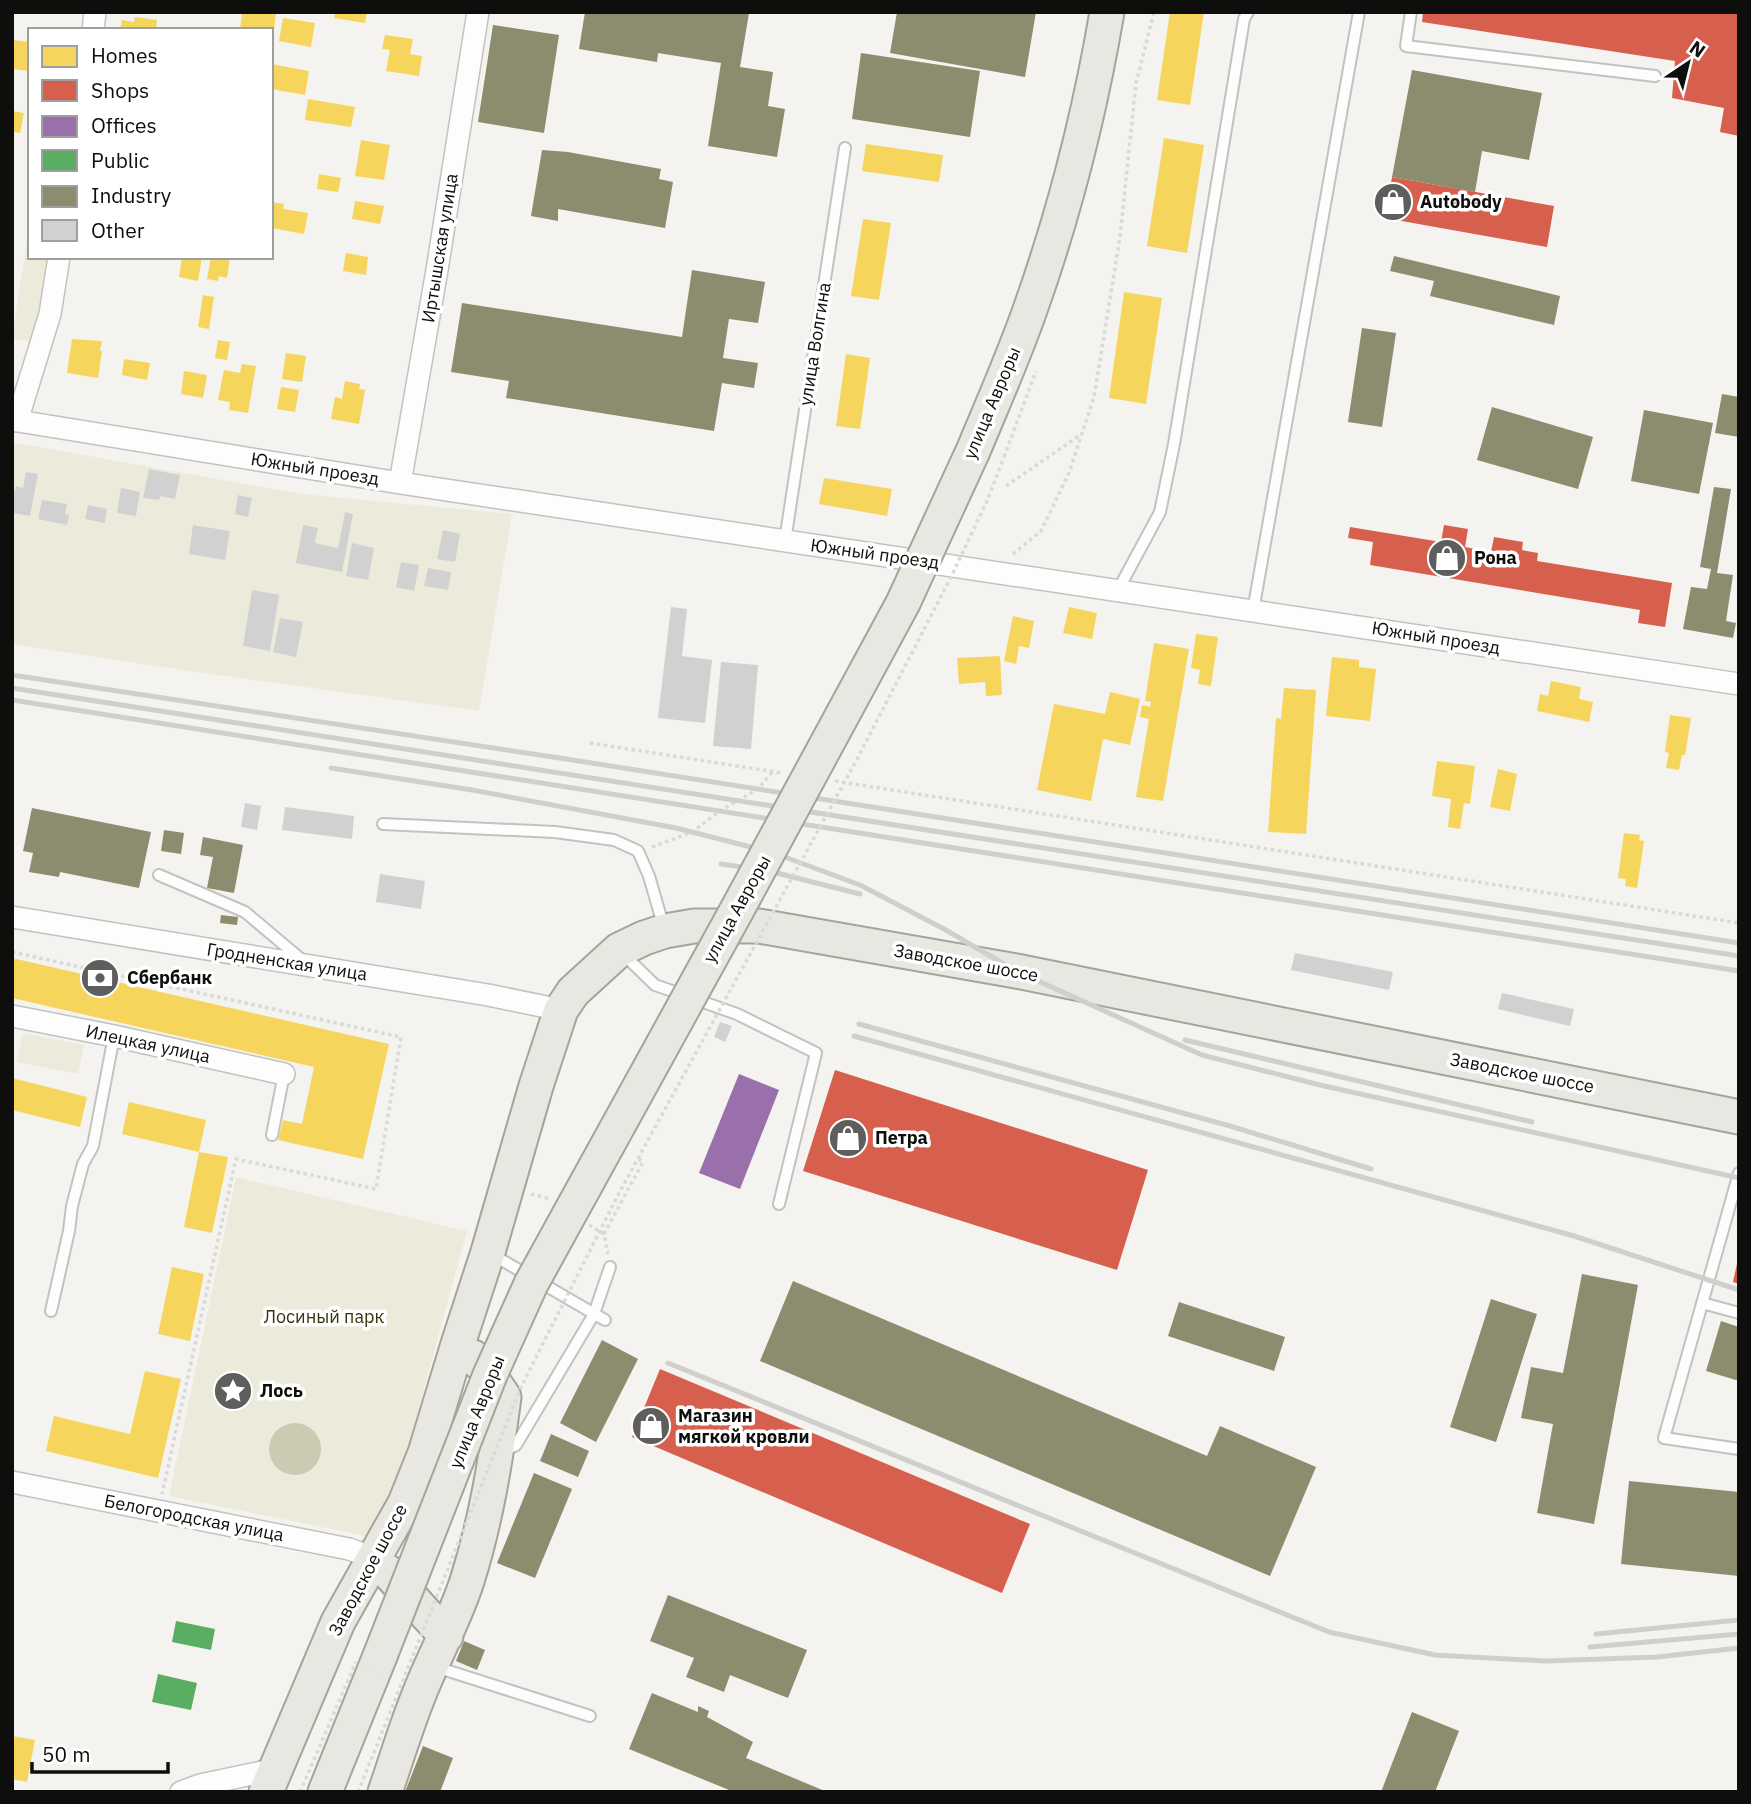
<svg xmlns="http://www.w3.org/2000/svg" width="1751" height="1804" font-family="'IBM Plex Sans',sans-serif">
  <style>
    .green { fill: #ecebdb }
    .water { fill: #cbcab3 }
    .homes { fill: #f6d55c }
    .shops { fill: #d6604d }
    .offices { fill: #9970ab }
    .public { fill: #5aae61 }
    .industry { fill: #8c8c6e }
    .building { fill: #d1d1d1 }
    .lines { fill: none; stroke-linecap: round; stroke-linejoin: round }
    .lane-casing { stroke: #c2c2c0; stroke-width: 14 }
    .street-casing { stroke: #c2c2c0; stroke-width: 24 }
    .primary-casing { stroke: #a5a499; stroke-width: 37 }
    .path { stroke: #d9d9d8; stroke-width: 3.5; stroke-dasharray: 3.5 3.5; stroke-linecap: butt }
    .lane { stroke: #fdfdfd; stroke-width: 10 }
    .street { stroke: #fdfdfd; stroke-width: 21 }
    .primary { stroke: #e8e7e1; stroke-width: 33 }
    .rail { stroke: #cfcfce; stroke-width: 5 }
    .primary-bridge-casing { stroke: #a5a499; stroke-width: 37; stroke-linecap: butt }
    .path-bridge { stroke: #d9d9d8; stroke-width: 3.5; stroke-dasharray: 3.5 3.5; stroke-linecap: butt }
    .primary-bridge { stroke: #e8e7e1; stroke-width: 33 }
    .labels { text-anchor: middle; stroke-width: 7; stroke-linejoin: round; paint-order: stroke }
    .poi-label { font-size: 18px; font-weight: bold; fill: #0e0e0c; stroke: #fff; text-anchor: start }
    .street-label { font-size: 18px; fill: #0e0e0c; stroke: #fff }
    .park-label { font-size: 18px; fill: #36330a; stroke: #fff }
  </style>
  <rect width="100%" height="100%" fill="#f4f3f0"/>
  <path class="green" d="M30 221V257H48L42 314 33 342 12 338Z
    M12 442 301 494 512 514 479 711 188 671 12 644Z
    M23 1033 84 1045 78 1074 17 1062Z
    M236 1177 467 1231 392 1506 370 1537 169 1496Z"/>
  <path class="water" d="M269 1449a26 26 0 1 1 52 0a26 26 0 1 1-52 0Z"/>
  <path class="homes" d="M242 12H276L273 40H271V30H240Z
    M335 12H367L365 23 334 18Z
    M1170 12H1204L1190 105 1157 100Z
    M135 17 157 20 156 30H120L122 20 134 22Z
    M283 18 315 23 311 47 279 41Z
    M385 35 413 39 410 54 422 56 419 76 386 71 390 50 382 49Z
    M12 40 30 42 29 71 12 69Z
    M271 64 309 71 305 95 271 89Z
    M308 99 355 107 351 127 305 120Z
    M12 111 24 113 20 133 12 132Z
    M1164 138 1204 145 1187 253 1147 246Z
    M361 140 390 145 384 180 355 176Z
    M866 144 943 155 939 182 862 171Z
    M319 174 341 178 338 192 317 189Z
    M355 201 384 206 380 224 352 219Z
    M272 202 284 204 283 209 308 213 304 234 271 228Z
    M863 219 891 223 879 300 851 296Z
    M346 253 368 257 366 275 343 271Z
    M182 257H202L198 281 179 277Z
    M211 257H230L227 278 219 276 218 281 207 279Z
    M1124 292 1162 298 1146 404 1109 398Z
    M203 295 214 297 209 329 198 327Z
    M72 339 102 341 100 351H102L98 378 67 373Z
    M218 340 230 342 227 360 215 358Z
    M286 353 306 356 302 382 282 379Z
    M846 354 870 358 860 429 836 426Z
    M124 359 150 363 147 380 122 375Z
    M242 364 256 366 248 413 229 410 230 402 218 400 224 370 240 373Z
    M184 371 207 375 203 398 181 394Z
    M345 381 360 384 359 389 365 390 359 424 331 419 335 397 342 399Z
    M281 387 299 390 295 412 277 409Z
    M824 478 892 489 887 516 819 504Z
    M1069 607 1097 613 1092 639 1063 633Z
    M1013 616 1034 621 1029 648 1019 646 1016 664 1004 661Z
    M1196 634 1218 637 1211 686 1198 684 1200 670 1191 668Z
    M1154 643 1189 649 1163 801 1136 797 1149 719 1140 717 1142 705 1150 707 1151 702 1145 701Z
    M1000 656 1002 695 986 696 985 682 959 684 957 658Z
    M1332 657 1359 660V667L1376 669 1370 721 1326 716Z
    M1551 681 1581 687 1579 699 1593 702 1589 722 1537 711 1540 694 1548 696Z
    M1284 688 1316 690 1306 834 1268 832 1276 718 1281 719Z
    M1110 692 1140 699 1130 745 1103 739 1091 801 1037 790 1054 704 1105 714Z
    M1670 715 1691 718 1685 755H1682L1679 770 1666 768 1669 753 1665 752Z
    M1437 761 1475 766 1470 804 1464 803 1460 829 1448 827 1451 799 1432 796Z
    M1498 769 1517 774 1510 811 1490 807Z
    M1624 833 1640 835 1639 840 1644 841 1637 888 1625 886 1626 879 1618 878Z
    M12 958 389 1044 363 1159 278 1140 283 1120 302 1124 314 1067 12 998Z
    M12 1078 87 1097 80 1127 12 1110Z
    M129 1102 206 1120 199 1152 122 1134Z
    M199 1152 228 1157 212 1233 184 1227Z
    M172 1267 204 1274 190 1341 158 1334Z
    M145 1371 181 1379 158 1478 46 1451 54 1416 130 1434Z
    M12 1736 35 1740 27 1782 12 1779Z"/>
  <path class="shops" d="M1423 12H1739V136L1720 132 1724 108 1672 98 1675 61 1422 22Z
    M1392 177 1554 206 1547 247 1385 218Z
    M1444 525 1468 529 1465 547 1491 552 1494 537 1523 542 1522 550 1538 553 1537 561 1672 583 1665 627 1638 623 1640 610 1370 565 1373 542 1348 538 1350 527 1441 542Z
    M835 1070 1148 1170 1117 1270 803 1171Z
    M1738 1259H1739V1284L1733 1282Z
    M660 1369 1030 1524 1002 1593 632 1437Z"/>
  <path class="offices" d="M739 1074 779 1090 740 1189 699 1173Z"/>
  <path class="public" d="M176 1621 215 1629 211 1650 172 1642Z
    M158 1674 197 1683 191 1710 152 1702Z"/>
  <path class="industry" d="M585 12 749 13 740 67 773 72 768 106 785 109 777 157 708 146 721 63 658 53 657 62 579 49Z
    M897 12H1036L1025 77 890 53Z
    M493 25 559 35 544 133 478 122Z
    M861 53 980 71 970 137 852 119Z
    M1412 70 1542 93 1529 160 1482 151 1475 192 1392 177Z
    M542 150 568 152 661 169 659 179 673 182 665 228 558 209V221L531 216Z
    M1394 256 1560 296 1554 325 1430 296 1434 281 1390 271Z
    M692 270 765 282 758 323 729 319 723 358 758 363 754 388 722 383 714 431 506 398 509 381 451 372 462 303 682 337Z
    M1362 328 1396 333 1382 427 1348 422Z
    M1722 394 1739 397V437L1715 433Z
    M1492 407 1593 437 1578 489 1477 460Z
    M1644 410 1713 423 1699 494 1631 481Z
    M1714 487 1731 489 1717 573 1733 575 1726 621 1736 623 1733 638 1683 629 1691 587 1707 589 1711 569 1700 567Z
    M32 808 151 832 139 888 60 872 59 877 29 872 33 853 23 851Z
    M164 830 184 833 181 854 161 851Z
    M203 837 243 845 234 893 207 888 213 857 200 855Z
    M221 915 238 917 237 925 220 923Z
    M1582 1274 1638 1285 1594 1524 1537 1513 1553 1424 1521 1418 1531 1367 1563 1373Z
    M793 1281 1207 1456 1220 1426 1316 1467 1270 1576 760 1361Z
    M1491 1299 1537 1314 1496 1442 1450 1427Z
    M1179 1302 1285 1337 1274 1371 1168 1336Z
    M1721 1321 1739 1327V1381L1706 1371Z
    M602 1340 638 1359 596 1442 560 1423Z
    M551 1434 589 1451 578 1477 540 1461Z
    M534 1473 572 1489 535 1578 497 1563Z
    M1629 1481 1739 1492V1576L1621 1564Z
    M668 1595 807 1650 788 1698 730 1675 724 1692 686 1677 694 1658 650 1641Z
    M464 1641 485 1650 477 1670 456 1661Z
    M652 1693 698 1712V1706L709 1711 707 1717 753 1742 746 1758 827 1792H734L629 1749Z
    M1412 1712 1459 1731 1435 1792H1381Z
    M423 1746 453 1758 440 1792H405Z"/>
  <path class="building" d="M149 469 180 475 175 499 160 496 159 500 143 498Z
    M26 472 38 474 30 516 12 513V491H15L16 486 23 488Z
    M121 488 140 492 136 516 117 513Z
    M238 495 252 498 248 517 235 514Z
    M42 500 67 504 65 514 69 515 67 525 38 519Z
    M88 505 107 509 105 523 85 519Z
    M345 512 353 514 342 572 296 563 303 525 318 528 315 543 338 548Z
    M193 525 230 531 225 560 189 554Z
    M443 530 460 534 455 562 437 559Z
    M352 543 374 548 368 580 346 576Z
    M401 562 419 565 414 591 396 587Z
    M428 568 451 572 448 590 424 586Z
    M252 590 279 595 270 651 243 646Z
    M671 607 687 609 682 656 712 660 705 723 658 718Z
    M280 618 303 622 296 657 273 652Z
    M721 662 758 665 751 749 713 746Z
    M245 803 261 806 257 830 241 827Z
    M285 807 354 816 352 839 282 830Z
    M380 874 425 881 421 909 376 902Z
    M1295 953 1393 972 1389 990 1291 970Z
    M1502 993 1574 1009 1570 1026 1498 1009Z
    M720 1022 732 1026 725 1042 714 1037Z"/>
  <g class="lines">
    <g class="lane-casing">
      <path id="lane" d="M1411 12 1406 46 1655 76
        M785 541 845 148
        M1118 590 1160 512 1174 444 1244 19 1248 12
        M1253 611 1359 12
        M383 824 555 832 614 840 638 851 649 876 664 928
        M159 875 245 912 302 960
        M621 952 655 985 737 1014 816 1053 779 1204
        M272 1135 284 1074
        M1739 1173 1664 1438 1739 1449
        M493 1255 605 1320
        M1702 1303 1739 1313
        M51 1311 69 1231 72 1206 83 1164 93 1146 114 1036
        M502 1452 516 1445 594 1314 610 1267
        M436 1667 590 1716"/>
    </g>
    <g class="street-casing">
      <path id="street" d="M93 30 95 12
        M12 420 400 483 1739 684
        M17 421 50 314 59 257
        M400 483 437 270 478 12
        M12 917 488 995 561 1010
        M12 1016 114 1036 284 1074
        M12 1482 349 1549 375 1558
        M181 1792 200 1785 276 1769"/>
    </g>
    <g class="primary-casing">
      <path id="primary" d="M973 451C993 403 1014 356 1031 307 1065 211 1090 112 1107 12
        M388 1572 446 1636
        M266 1792 338 1622 405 1503 425 1453 458 1344 488 1252 536 1086 561 1010 573 992 619 950 644 938 665 931 694 926H759L1016 971 1739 1117
        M325 1792 380 1656
        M385 1792C398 1755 409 1716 425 1680 439 1647 456 1615 467 1581 486 1521 496 1459 504 1397L483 1366 473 1357"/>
    </g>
    <path class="path" d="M1004 457 1036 371
      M1006 486 1079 436
      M1013 554 1041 531 1069 473 1094 397 1120 237 1136 83 1154 12
      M590 743 782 773
      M835 781 1739 923
      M652 847 692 832 720 811 758 789 773 771
      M12 952 401 1037 376 1189 236 1159 162 1494
      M531 1194 551 1199
      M589 1225 604 1234 608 1254
      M604 1234 643 1162 639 1159"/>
    <use href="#lane" class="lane"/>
    <use href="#street" class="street"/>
    <use href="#primary" class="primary"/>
    <path class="rail" d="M12 675 566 759 1739 943
      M12 688 1739 956
      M12 700 1739 971
      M331 768 472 790 676 828 774 853 860 885 944 929 1016 971 1202 1055 1320 1085 1739 1178
      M721 864 769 871 860 894
      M859 1024 1230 1126 1371 1169
      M854 1036 1574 1236 1739 1290
      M1185 1040 1532 1122
      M668 1363 1329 1632 1435 1655 1546 1661 1657 1657 1739 1648
      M1596 1634 1739 1620
      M1590 1647 1739 1634"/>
    <g class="primary-bridge-casing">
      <path id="primary-bridge" d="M380 1656 490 1375 531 1284 738 908 903 603 973 451"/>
    </g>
    <path class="path-bridge" d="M300 1792 356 1662
      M358 1792 521 1387 619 1193 855 763 950 579 987 501 1004 457"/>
    <use href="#primary-bridge" class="primary-bridge"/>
  </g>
  <defs>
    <g id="shop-disc" transform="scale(2.0125)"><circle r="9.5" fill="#5e5e5c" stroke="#fff"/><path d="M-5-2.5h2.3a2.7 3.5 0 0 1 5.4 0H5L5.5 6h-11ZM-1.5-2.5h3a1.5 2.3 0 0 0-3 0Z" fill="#fff"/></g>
    <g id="bank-disc" transform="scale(2.0125)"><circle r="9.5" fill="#5e5e5c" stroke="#fff"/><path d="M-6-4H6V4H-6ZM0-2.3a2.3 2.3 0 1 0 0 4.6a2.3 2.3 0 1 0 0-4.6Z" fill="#fff"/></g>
    <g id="sight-disc" transform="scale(2.0125)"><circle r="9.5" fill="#5e5e5c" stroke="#fff"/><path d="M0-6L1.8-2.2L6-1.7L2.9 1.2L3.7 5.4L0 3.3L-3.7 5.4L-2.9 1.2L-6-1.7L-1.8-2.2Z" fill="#fff"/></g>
  </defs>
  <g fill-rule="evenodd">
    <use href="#shop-disc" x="1393" y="202"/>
    <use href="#shop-disc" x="1447" y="558"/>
    <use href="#bank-disc" x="100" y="978"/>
    <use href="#shop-disc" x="848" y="1138"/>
    <use href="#sight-disc" x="233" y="1391"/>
    <use href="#shop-disc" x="651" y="1426"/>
  </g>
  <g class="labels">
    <g class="poi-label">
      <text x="1420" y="208">Autobody</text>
      <text x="1474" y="564">Рона</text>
      <text x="127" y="984">Сбербанк</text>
      <text x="875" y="1144">Петра</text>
      <text x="260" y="1397">Лось</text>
      <text x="678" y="1422">Магазин<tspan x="678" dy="21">мягкой кровли</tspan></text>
    </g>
    <g class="street-label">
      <text transform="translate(440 248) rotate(-81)" y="6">Иртышская улица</text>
      <text transform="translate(815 344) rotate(-81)" y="6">улица Волгина</text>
      <text transform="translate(992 403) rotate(-67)" y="6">улица Авроры</text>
      <text transform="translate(315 469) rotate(9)" y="6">Южный проезд</text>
      <text transform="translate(875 554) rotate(8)" y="6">Южный проезд</text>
      <text transform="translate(1436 638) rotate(9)" y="6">Южный проезд</text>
      <text transform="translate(737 909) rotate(-61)" y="6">улица Авроры</text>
      <text transform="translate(287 962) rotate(9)" y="6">Гродненская улица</text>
      <text transform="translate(966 963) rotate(10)" y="6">Заводское шоссе</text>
      <text transform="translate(148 1044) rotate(12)" y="6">Илецкая улица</text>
      <text transform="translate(1522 1073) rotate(11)" y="6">Заводское шоссе</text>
      <text transform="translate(477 1412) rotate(-68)" y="6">улица Авроры</text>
      <text transform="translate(194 1518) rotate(11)" y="6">Белогородская улица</text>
      <text transform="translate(368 1570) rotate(-62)" y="6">Заводское шоссе</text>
    </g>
    <g class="park-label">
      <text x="324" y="1323">Лосиный парк</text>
    </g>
  </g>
  <rect width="1751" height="1804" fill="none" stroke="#0e0e0c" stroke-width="28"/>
  <rect x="28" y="28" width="245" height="231" fill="#ffffff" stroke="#9f9f9e" stroke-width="2"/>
  <rect x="42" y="46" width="35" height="21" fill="#f6d55c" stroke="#9f9f9e" stroke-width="2"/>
  <text x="91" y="63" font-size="21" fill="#0e0e0c">Homes</text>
  <rect x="42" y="80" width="35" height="21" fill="#d6604d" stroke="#9f9f9e" stroke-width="2"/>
  <text x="91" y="98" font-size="21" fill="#0e0e0c">Shops</text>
  <rect x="42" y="116" width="35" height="21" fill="#9970ab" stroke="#9f9f9e" stroke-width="2"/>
  <text x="91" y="133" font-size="21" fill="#0e0e0c">Offices</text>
  <rect x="42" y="150" width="35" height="21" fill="#5aae61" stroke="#9f9f9e" stroke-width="2"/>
  <text x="91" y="168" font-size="21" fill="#0e0e0c">Public</text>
  <rect x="42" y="186" width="35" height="21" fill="#8c8c6e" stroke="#9f9f9e" stroke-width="2"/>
  <text x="91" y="203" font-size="21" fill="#0e0e0c">Industry</text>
  <rect x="42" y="220" width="35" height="21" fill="#d1d1d1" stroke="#9f9f9e" stroke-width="2"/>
  <text x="91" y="238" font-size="21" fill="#0e0e0c">Other</text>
  <g transform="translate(1688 63) rotate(35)" stroke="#ffffff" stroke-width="5" paint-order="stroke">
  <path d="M0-5L12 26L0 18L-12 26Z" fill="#0e0e0c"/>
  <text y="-10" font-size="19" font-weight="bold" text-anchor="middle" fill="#0e0e0c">N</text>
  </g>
  <path d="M32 1762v10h136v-10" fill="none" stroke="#0e0e0c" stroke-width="3.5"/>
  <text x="42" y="1762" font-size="21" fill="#0e0e0c" stroke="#ffffff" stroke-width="5" paint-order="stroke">50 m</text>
</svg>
